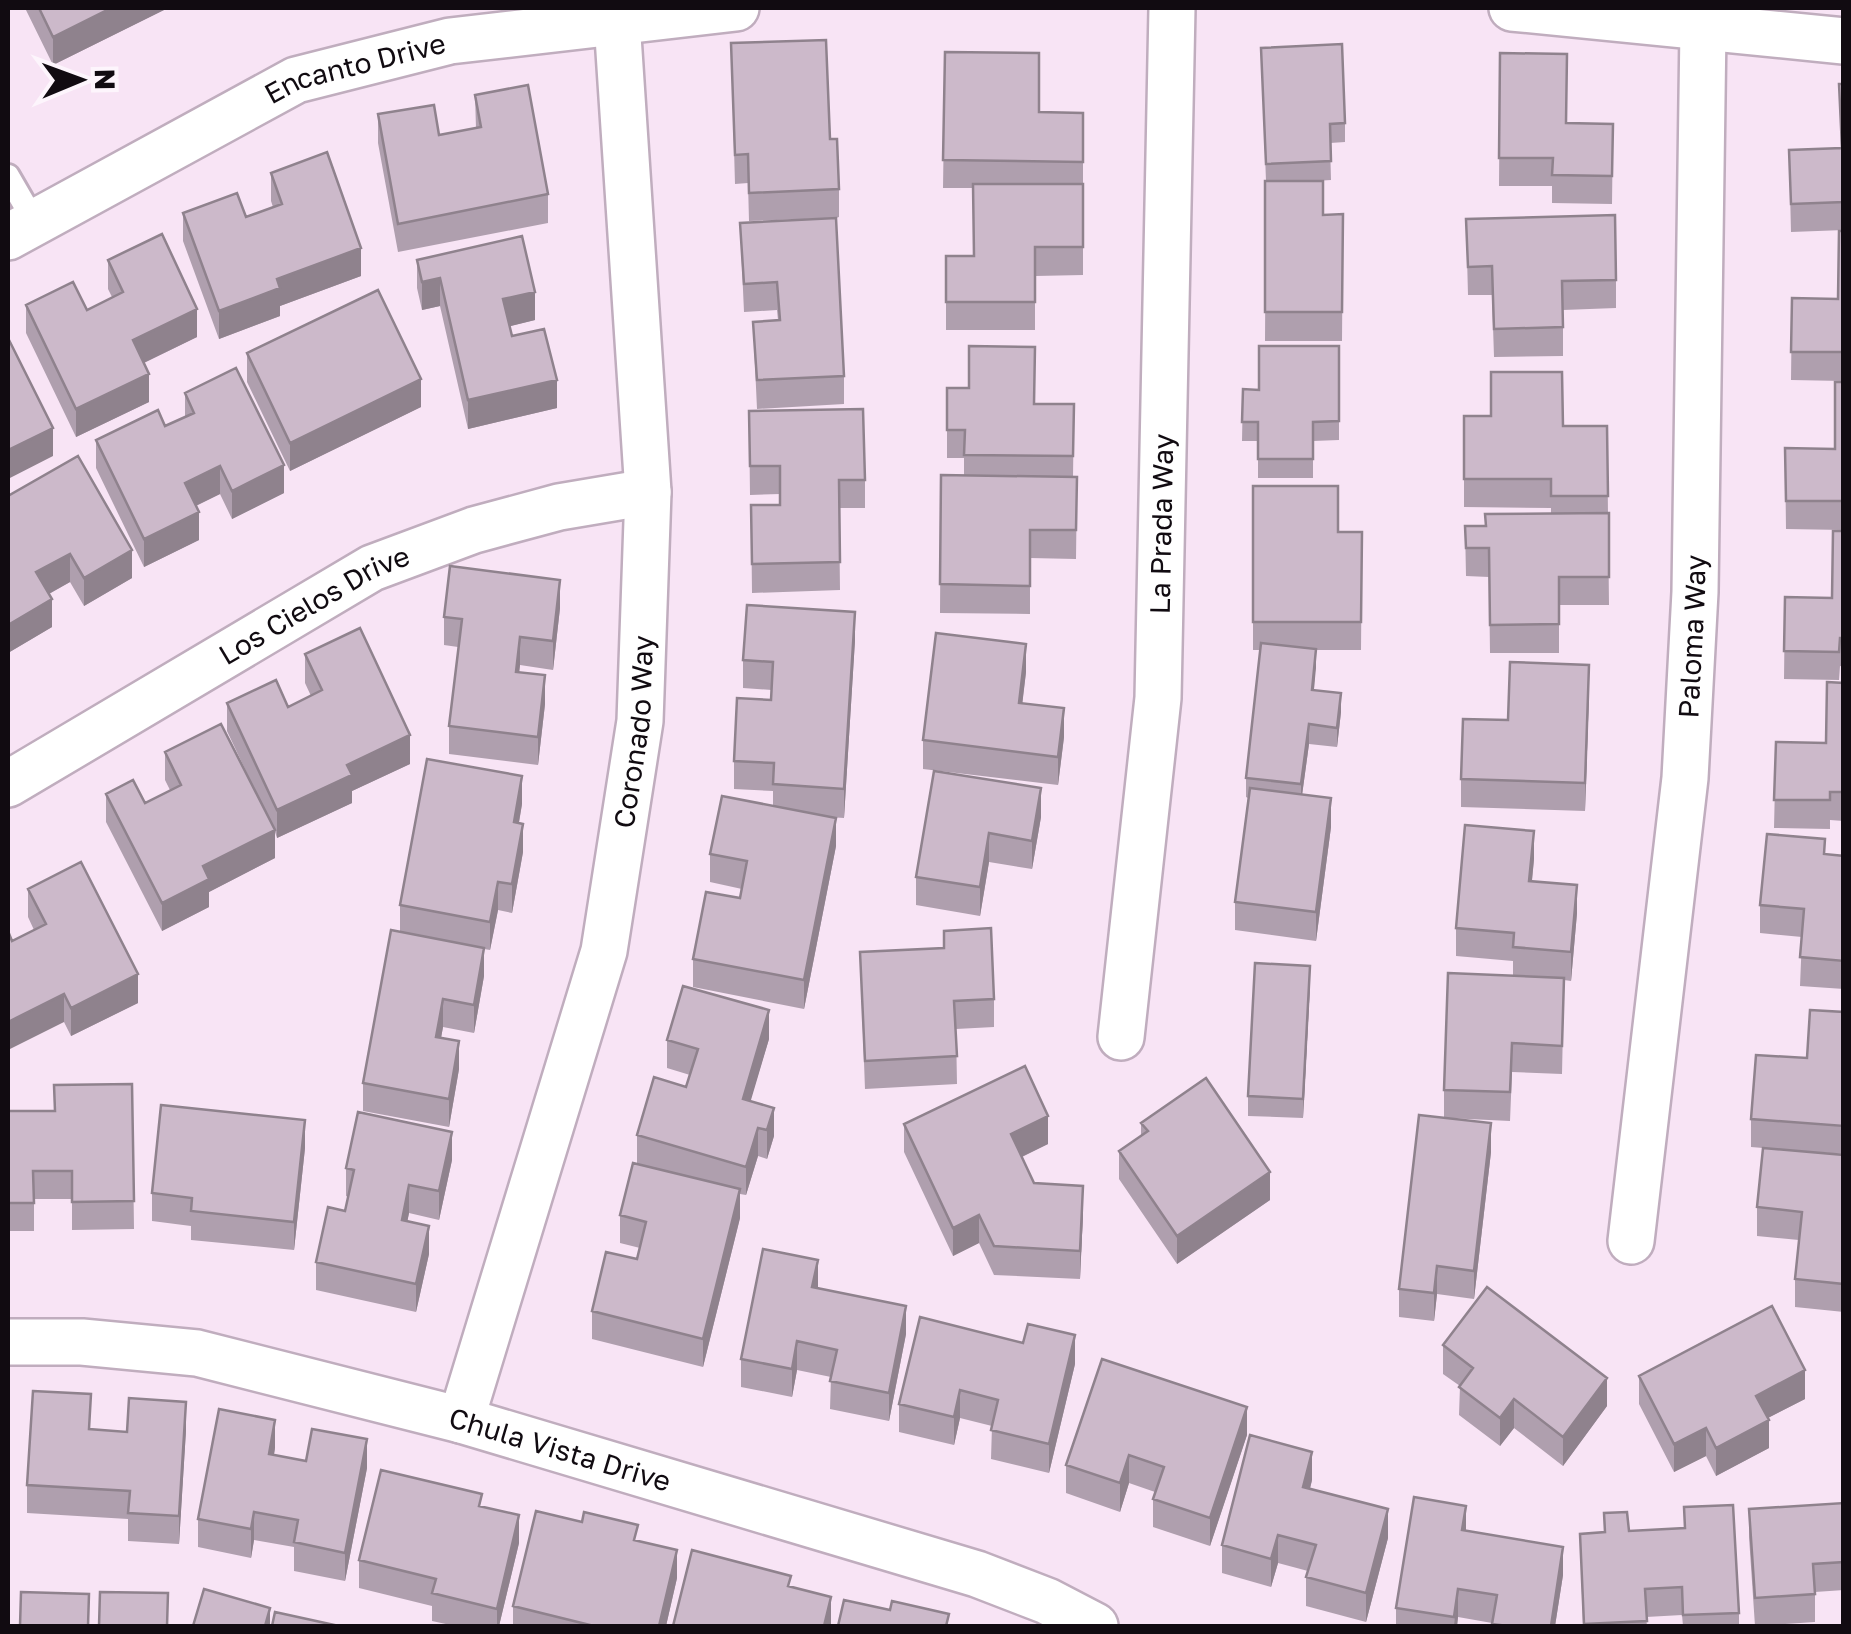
<svg xmlns="http://www.w3.org/2000/svg" width="1851" height="1634" font-family="'Golos Text',sans-serif">
  <style>
    .lines { fill: none; stroke-linecap: round; stroke-linejoin: round }
    .service-casing { stroke: #c0adbe; stroke-width: 28 }
    .minor-casing { stroke: #c0adbe; stroke-width: 50 }
    .service { stroke: #fff; stroke-width: 22 }
    .minor { stroke: #fff; stroke-width: 45 }
    .wall { fill: #af9fae }
    .shaded-wall { fill: #8f828d }
    .building { fill: #ccb9ca; stroke: #8f828d; stroke-width: 2.5 }
    .labels { text-anchor: middle; stroke-width: 8; stroke-linejoin: round; paint-order: stroke }
    .street-label { font-size: 28px; fill: #110b11; stroke: #fdf5fc }
  </style>
  <rect width="100%" height="100%" fill="#f8e4f5"/>
  <g class="lines">
    <g class="service-casing">
      <path id="service" d="M8 176 34 221"/>
    </g>
    <g class="minor-casing">
      <g id="minor">
        <path d="M1512 8 1844 41"/>
        <path id="s1" d="M8 237 296 80 450 41 736 8"/>
        <path id="s2" d="M8 784 372 568 474 530 559 507 648 492"/>
        <path id="s3" d="M1121 1037 1158 698 1172 8"/>
        <path id="s4" d="M1631 1241 1685 778 1695 592 1703 28"/>
        <path id="s5" d="M8 1342H82L197 1353 461 1420 977 1574 1047 1601 1095 1626"/>
        <path id="s6" d="M461 1420 604 951 640 721 648 492 617 21"/>
      </g>
    </g>
    <use href="#service" class="service"/>
    <use href="#minor" class="minor"/>
  </g>
  <path class="wall" d="M25 8H164V10L53 65Z
    M731 43 830 139 839 189V217L836 218 844 376V404L757 409 753 322 778 320 777 310 744 312 740 223 833 218 749 221 748 183 735 184Z
    M1261 48 1345 123V142L1330 143 1331 180 1315 181 1323 215 1343 214 1342 341H1265L1266 181Z
    M945 52 1039 112 1083 113V275L1035 276V330H946V256H974L973 188H943Z
    M1500 53 1567 123 1613 124 1612 204 1552 203V186H1499Z
    M1839 84H1844V230L1791 232 1789 150 1841 148Z
    M475 95 548 194V223L398 252 378 143V114L439 135 476 128Z
    M271 173 361 276 280 306V316L219 339 183 241V213L246 217 273 207 271 201Z
    M1466 219 1616 280V308L1563 310V356L1494 357 1492 295H1468Z
    M1844 231V381L1791 380 1792 298 1838 299Z
    M108 260 197 337 144 363 149 402 76 437 26 333V305L87 310 112 297 108 289Z
    M417 260 535 320 510 326 512 336 557 408 468 429 440 306 422 310 417 288Z
    M1339 346V440L1313 441V478H1258V441H1242L1243 389 1259 390Z
    M247 353 421 407 290 471 247 382Z
    M1844 382V530L1786 529 1785 448 1835 449Z
    M947 388 1034 404H1074L1073 477H1077L1076 559 1030 558V614L940 613 941 475H964V458H947Z
    M185 393 284 493 232 519 220 494 196 506 199 540 144 567 96 468V440L165 426 185 417Z
    M749 411 865 480V508H839L840 590 752 593 751 505H780V494L750 495Z
    M1464 416 1563 426H1607L1609 605H1559V653H1490L1489 577 1466 576 1465 526H1486L1551 513V508L1464 507Z
    M1253 486 1338 532H1362L1361 650H1316L1314 690 1341 712 1337 747 1309 744 1302 795 1331 827 1316 941 1235 930V902L1248 798 1246 797V778L1260 650H1253Z
    M8 496 132 578 84 606 70 582 49 594 52 627 8 653Z
    M1844 531V667L1840 666 1839 680 1784 679 1785 597 1832 598Z
    M560 608 553 670 520 665 519 672 545 704 538 765 449 754V726L458 647 444 645V617Z
    M855 640 844 818 829 817 836 846 804 1009 693 987V959L740 898 742 889 710 882V854L773 806V791L734 789V761L771 700 772 690 743 688V660Z
    M305 654 410 764 352 791V803L277 838 275 832V858L209 892V907L162 931 106 822V794L145 803 170 790 165 780V752L260 801 227 731V703L288 707 311 696 305 683Z
    M1026 672 1022 704 1064 737 1058 785 923 769V740Z
    M1844 683V821L1830 820V829L1774 828 1776 742 1826 743Z
    M1589 693 1585 811 1461 807V779L1508 720Z
    M934 771 1041 817 1032 869 989 862 980 916 916 905V877Z
    M522 804 519 823 523 852 512 913 498 910 490 950 484 949V976L474 1033 443 1027 441 1038 459 1069 449 1127 363 1111V1083L400 932V905Z
    M1825 854 1844 856V989L1800 986 1802 937 1760 933V905Z
    M1534 859 1532 881 1577 913 1571 981 1564 980 1562 1074 1512 1072 1510 1121 1447 1118 1491 1152 1474 1299 1437 1294 1434 1321 1399 1317V1289L1444 1118V1090L1528 977 1513 975V961L1456 956V928Z
    M28 889 138 1003 71 1036 64 1022 12 941 34 930 28 917Z
    M860 952 994 999V1027L956 1029 957 1084 865 1089Z
    M1310 985 1303 1118 1248 1116V1096Z
    M1844 1012V1154L1785 1150 1844 1155V1312L1795 1307V1279L1799 1240 1757 1236V1207L1763 1148 1751 1147V1119L1807 1058Z
    M769 1039 750 1101 774 1136 767 1159 758 1156 746 1195 740 1194V1218L703 1367 592 1339V1311L637 1259 640 1248 620 1243V1215L637 1163V1135L686 1087 690 1075 667 1068V1040Z
    M132 1084 134 1229 72 1230V1199H34V1231H8V1111H54Z
    M1141 1123 1270 1200 1177 1264 1119 1179V1151L1141 1136Z
    M904 1124 1048 1144 1022 1157 1034 1183 1083 1214 1080 1279 994 1275 979 1243 953 1256 904 1152Z
    M305 1148 294 1250 191 1240V1226L152 1221V1193Z
    M452 1160 439 1220 409 1213 407 1222 429 1254 416 1312 316 1290V1262L345 1211 348 1197 346 1196V1168Z
    M818 1288 906 1334 889 1421 830 1409 831 1377 797 1370 792 1397 741 1387V1359Z
    M1443 1345 1607 1406 1563 1466 1514 1428 1500 1446 1459 1415 1460 1386 1443 1374Z
    M1075 1364 1049 1473 991 1459 992 1426 960 1418 954 1445 899 1432V1404Z
    M1639 1376 1805 1399 1768 1418 1769 1448 1716 1476 1706 1456 1674 1472 1639 1404Z
    M90 1429 127 1432 186 1430 179 1544 128 1541V1519L27 1513V1485Z
    M1247 1435 1210 1546 1153 1527V1499L1155 1492 1129 1483 1120 1512 1066 1493V1465Z
    M275 1448 274 1455 306 1461 367 1468 345 1581 294 1571V1547L254 1540 251 1558 198 1547V1519Z
    M1312 1480 1310 1489 1388 1538 1366 1622 1306 1606V1577L1308 1571 1278 1563 1271 1587 1222 1573V1545Z
    M1844 1503V1590L1815 1592V1622L1755 1626 1749 1537V1509Z
    M482 1507 519 1543 499 1626H455L432 1621V1606L359 1588V1560Z
    M1684 1507 1739 1613V1626H1683L1682 1615 1646 1617 1647 1626H1583L1580 1534 1604 1532V1513L1629 1531 1684 1528Z
    M1466 1531 1563 1575 1555 1626H1492V1623L1458 1617 1457 1626H1396V1608Z
    M677 1578 666 1626H513V1606Z"/>
  <path class="shaded-wall" d="M111 8H164V10L53 65V37Z
    M361 248V276L280 306V316L219 339V311L277 279Z
    M440 278V306L422 310V282Z
    M535 292V320L503 328V299Z
    M197 309V337L133 368V340Z
    M149 374V402L76 437V409Z
    M421 379V407L290 471V443Z
    M557 380V408L468 429V400Z
    M53 428V456L8 479V450Z
    M284 465V493L232 519V491Z
    M220 466V494L185 511V483Z
    M199 512V540L144 567V539Z
    M132 550V578L84 606V578Z
    M70 554V582L36 601V572Z
    M560 580V608L553 670V641Z
    M52 599V627L8 653V625Z
    M855 612V640L844 818V789Z
    M520 637V665L516 700V672Z
    M1026 644V672L1019 732V703Z
    M1316 649V668L1312 709V690Z
    M1589 665V693L1585 811V783Z
    M545 675V704L538 765V737Z
    M1341 693V712L1337 747V728Z
    M1064 708V737L1058 785V757Z
    M1309 724V744L1301 803V784Z
    M410 735V764L352 791V803L277 838V810L347 765Z
    M522 776V804L514 850V822Z
    M1041 788V817L1032 869V841Z
    M1331 798V827L1316 941V912Z
    M836 818V846L804 1009V980Z
    M523 824V852L512 913V884Z
    M275 830V858L209 892V907L162 931V903L203 866Z
    M1534 831V859L1529 909V881Z
    M989 833V862L980 916V887Z
    M498 882V910L490 950V922Z
    M1577 885V913L1571 981V952Z
    M484 948V976L474 1033V1005Z
    M1310 966V985L1303 1118V1099Z
    M138 974V1003L71 1036V1008Z
    M64 994V1022L8 1050V1022Z
    M443 999V1027L436 1065V1037Z
    M769 1010V1039L743 1127V1099Z
    M459 1041V1069L449 1127V1099Z
    M774 1108V1136L767 1159V1130Z
    M1048 1116V1144L1011 1162V1134Z
    M305 1120V1148L294 1250V1222Z
    M1491 1123V1152L1474 1299V1271Z
    M758 1128V1156L746 1195V1167Z
    M452 1132V1160L439 1220V1191Z
    M1270 1172V1200L1177 1264V1236Z
    M409 1185V1213L402 1249V1220Z
    M1083 1186V1214L1080 1279V1251Z
    M740 1189V1218L703 1367V1339Z
    M979 1215V1243L953 1256V1228Z
    M429 1226V1254L416 1312V1284Z
    M818 1260V1288L812 1287Z
    M1437 1266V1294L1434 1321V1293Z
    M906 1306V1334L889 1421V1393Z
    M1075 1335V1364L1049 1473V1444Z
    M797 1341V1370L792 1397V1369Z
    M1805 1370V1399L1756 1424V1396Z
    M1607 1378V1406L1563 1466V1437Z
    M960 1390V1418L954 1445V1417Z
    M1514 1399V1428L1500 1446V1418Z
    M186 1402V1430L179 1544V1516Z
    M1247 1407V1435L1210 1546V1518Z
    M275 1420V1448L269 1482V1454Z
    M1769 1420V1448L1716 1476V1448Z
    M1706 1428V1456L1674 1472V1444Z
    M367 1439V1468L345 1581V1553Z
    M1312 1452V1480L1303 1515V1487Z
    M1129 1455V1483L1120 1512V1483Z
    M1466 1506V1534L1462 1530Z
    M1388 1509V1538L1366 1622V1593Z
    M254 1512V1540L251 1558V1529Z
    M519 1515V1543L499 1626H497V1609Z
    M1278 1535V1563L1271 1587V1559Z
    M1563 1547V1575L1555 1626H1551Z
    M677 1550V1578L666 1626H659Z
    M1458 1589V1617L1457 1626H1454Z
    M831 1597V1625L824 1626Z
    M270 1608V1626H265Z"/>
  <path class="building" d="M39 8H111L53 37Z
    M826 40 830 139H837L839 189 749 193 748 154 735 155 731 43Z
    M1342 44 1345 123 1330 124 1331 161 1266 164 1261 48Z
    M945 52 1039 53V112L1083 113V162L943 160Z
    M1500 53 1567 54 1566 123 1613 124 1612 176 1552 175 1553 158H1499Z
    M1839 84H1844V202L1791 204 1789 150 1842 148Z
    M528 85 548 194 398 224 378 114 434 105 439 135 481 127 475 95Z
    M327 152 361 248 277 279 280 288 219 311 183 213 237 193 246 217 282 204 271 173Z
    M1265 181H1323V215L1343 214 1342 312H1265Z
    M973 184H1083V247H1035V302H946V256H974Z
    M1615 215 1616 280 1562 281 1563 327 1494 329 1492 266 1468 267 1466 219Z
    M836 218 844 376 757 380 753 322 780 320 777 282 744 284 740 223Z
    M1839 231H1844V352H1791L1792 298 1838 299Z
    M162 234 197 309 133 340 149 374 76 409 26 305 73 282 87 310 123 292 108 260Z
    M522 236 535 292 503 299 512 336 544 329 557 380 468 400 440 278 422 282 417 260Z
    M378 290 421 379 290 443 247 353Z
    M8 338 53 428 8 450Z
    M969 346 1035 347 1034 404H1074L1073 456 964 455 965 430H947V388H969Z
    M1259 346H1339V421L1313 422V459H1258V422H1242L1243 389 1259 390Z
    M236 368 284 465 232 491 220 466 185 483 199 512 144 539 96 440 158 410 165 426 194 413 185 393Z
    M1491 372H1562L1563 426H1607L1608 496H1551V479H1464V416H1491Z
    M1835 382H1844V501H1786L1785 448 1835 449Z
    M863 409 865 480H839L840 562 752 564 751 505H780V466H750L749 411Z
    M78 456 132 550 84 578 70 554 36 572 52 599 8 625V496Z
    M941 475 1077 477 1076 530H1030V586L940 584Z
    M1253 486H1338V532H1362L1361 622H1253Z
    M1609 513V577H1559V624L1490 625 1489 548H1466L1465 526H1486L1485 514Z
    M1833 531H1844V638H1840L1839 652 1784 651 1785 597 1832 598Z
    M450 566 560 580 553 641 520 637 516 672 545 675 538 737 449 726 462 619 444 617Z
    M747 605 855 612 844 789 773 784 774 763 734 761 737 698 771 700 773 662 743 660Z
    M360 628 410 735 347 765 352 775 277 810 227 703 276 680 288 707 322 690 305 654Z
    M936 633 1026 644 1019 703 1064 708 1058 757 923 740Z
    M1261 643 1316 649 1312 690 1341 693 1337 728 1309 724 1301 784 1246 778Z
    M1510 662 1589 665 1585 783 1461 779 1463 719 1508 720Z
    M1827 682 1844 683V792H1830V800H1774L1776 742 1826 743Z
    M221 724 275 830 203 866 209 879 162 903 106 794 133 780 145 803 181 785 165 752Z
    M427 759 522 776 514 822 523 824 512 884 498 882 490 922 400 905Z
    M934 771 1041 788 1032 841 989 833 980 887 916 877Z
    M1250 788 1331 798 1316 912 1235 902Z
    M722 796 836 818 804 980 693 959 706 892 740 898 747 861 710 854Z
    M1465 825 1534 831 1529 881 1577 885 1571 952 1513 947 1514 933 1456 928Z
    M1767 834 1825 839 1824 854 1844 856V961L1800 957 1804 909 1760 905Z
    M81 862 138 974 71 1008 64 994 8 1022V931L12 941 46 924 28 889Z
    M991 928 994 999 954 1001 957 1056 865 1061 860 952 944 948V931Z
    M391 930 484 948 474 1005 443 999 436 1037 459 1041 449 1099 363 1083Z
    M1255 963 1310 966 1303 1099 1248 1096Z
    M1448 973 1564 978 1562 1046 1512 1043 1510 1092 1444 1090Z
    M683 986 769 1010 743 1099 774 1108 767 1130 758 1128 746 1167 637 1135 654 1077 686 1087 698 1049 667 1040Z
    M1810 1010 1844 1012V1126L1751 1119 1756 1055 1807 1058Z
    M1025 1066 1048 1116 1011 1134 1034 1183 1083 1186 1080 1251 994 1246 979 1215 953 1228 904 1124Z
    M1206 1078 1270 1172 1177 1236 1119 1151 1148 1131 1141 1123Z
    M132 1084 134 1201 72 1202V1171H33L34 1203H8V1111H55L54 1085Z
    M161 1105 305 1120 294 1222 191 1211 192 1198 152 1193Z
    M358 1112 452 1132 439 1191 409 1185 402 1220 429 1226 416 1284 316 1262 328 1207 345 1211 354 1170 346 1168Z
    M1419 1115 1491 1123 1474 1271 1437 1266 1434 1293 1399 1289Z
    M1763 1148 1844 1155V1284L1795 1279 1802 1212 1757 1207Z
    M633 1163 740 1189 703 1339 592 1311 606 1252 637 1259 646 1222 620 1215Z
    M763 1249 818 1260 812 1287 906 1306 889 1393 830 1381 837 1350 797 1341 792 1369 741 1359Z
    M1487 1287 1607 1378 1563 1437 1514 1399 1500 1418 1459 1387 1473 1368 1443 1345Z
    M1772 1306 1805 1370 1756 1396 1769 1420 1716 1448 1706 1428 1674 1444 1639 1376Z
    M920 1317 1023 1343 1028 1324 1075 1335 1049 1444 991 1430 998 1400 960 1390 954 1417 899 1404Z
    M1102 1359 1247 1407 1210 1518 1153 1499 1164 1467 1129 1455 1120 1483 1066 1465Z
    M33 1391 91 1394 89 1429 127 1432 129 1398 186 1402 179 1516 128 1513 130 1491 27 1485Z
    M219 1409 275 1420 269 1454 306 1461 312 1429 367 1439 345 1553 294 1542 298 1520 254 1512 251 1529 198 1519Z
    M1250 1435 1312 1452 1303 1487 1388 1509 1366 1593 1306 1577 1316 1545 1278 1535 1271 1559 1222 1545Z
    M381 1470 482 1494 479 1506 519 1515 497 1609 432 1593 436 1579 359 1560Z
    M1414 1497 1466 1506 1462 1530 1563 1547 1551 1626H1508L1492 1624 1497 1595 1458 1589 1454 1617 1396 1608Z
    M1844 1503V1562L1813 1564 1815 1594 1755 1598 1749 1509Z
    M1733 1505 1739 1613 1683 1615 1682 1587 1645 1589 1647 1621 1584 1624 1580 1534 1605 1532 1604 1513 1627 1512 1629 1531 1685 1528 1684 1507Z
    M536 1511 582 1522 584 1512 638 1525 634 1540 677 1550 659 1626H594L513 1606Z
    M692 1550 791 1576 788 1586 831 1597 824 1626H673Z
    M204 1589 270 1608 265 1626H193Z
    M21 1592 89 1594 88 1626H20Z
    M100 1592 168 1593 167 1626H99Z
    M844 1600 890 1610 892 1601 949 1614 946 1626H838Z
    M275 1612 339 1626H272Z"/>
  <g class="labels">
    <g class="street-label">
      <text dy="10" stroke="none"><textPath href="#s1" startOffset="388">Encanto Drive</textPath></text>
      <text dy="10" stroke="none"><textPath href="#s3" startOffset="515">La Prada Way</textPath></text>
      <text dy="10" stroke="none"><textPath href="#s2" startOffset="355">Los Cielos Drive</textPath></text>
      <text dy="10" stroke="none"><textPath href="#s4" startOffset="608">Paloma Way</textPath></text>
      <text dy="10" stroke="none"><textPath href="#s6" startOffset="712">Coronado Way</textPath></text>
      <text dy="10" stroke="none"><textPath href="#s5" startOffset="565">Chula Vista Drive</textPath></text>
    </g>
  </g>
  <rect width="1851" height="1634" fill="none" stroke="#110b11" stroke-width="20"/>
  <g transform="translate(80 80) rotate(89)" stroke="#fdf5fc" stroke-width="8" paint-order="stroke">
  <path d="M0-8L18 38L0 25L-18 38Z" fill="#110b11"/>
  <text y="-15" font-size="28" font-weight="bold" text-anchor="middle" fill="#110b11">N</text>
  </g>
</svg>
